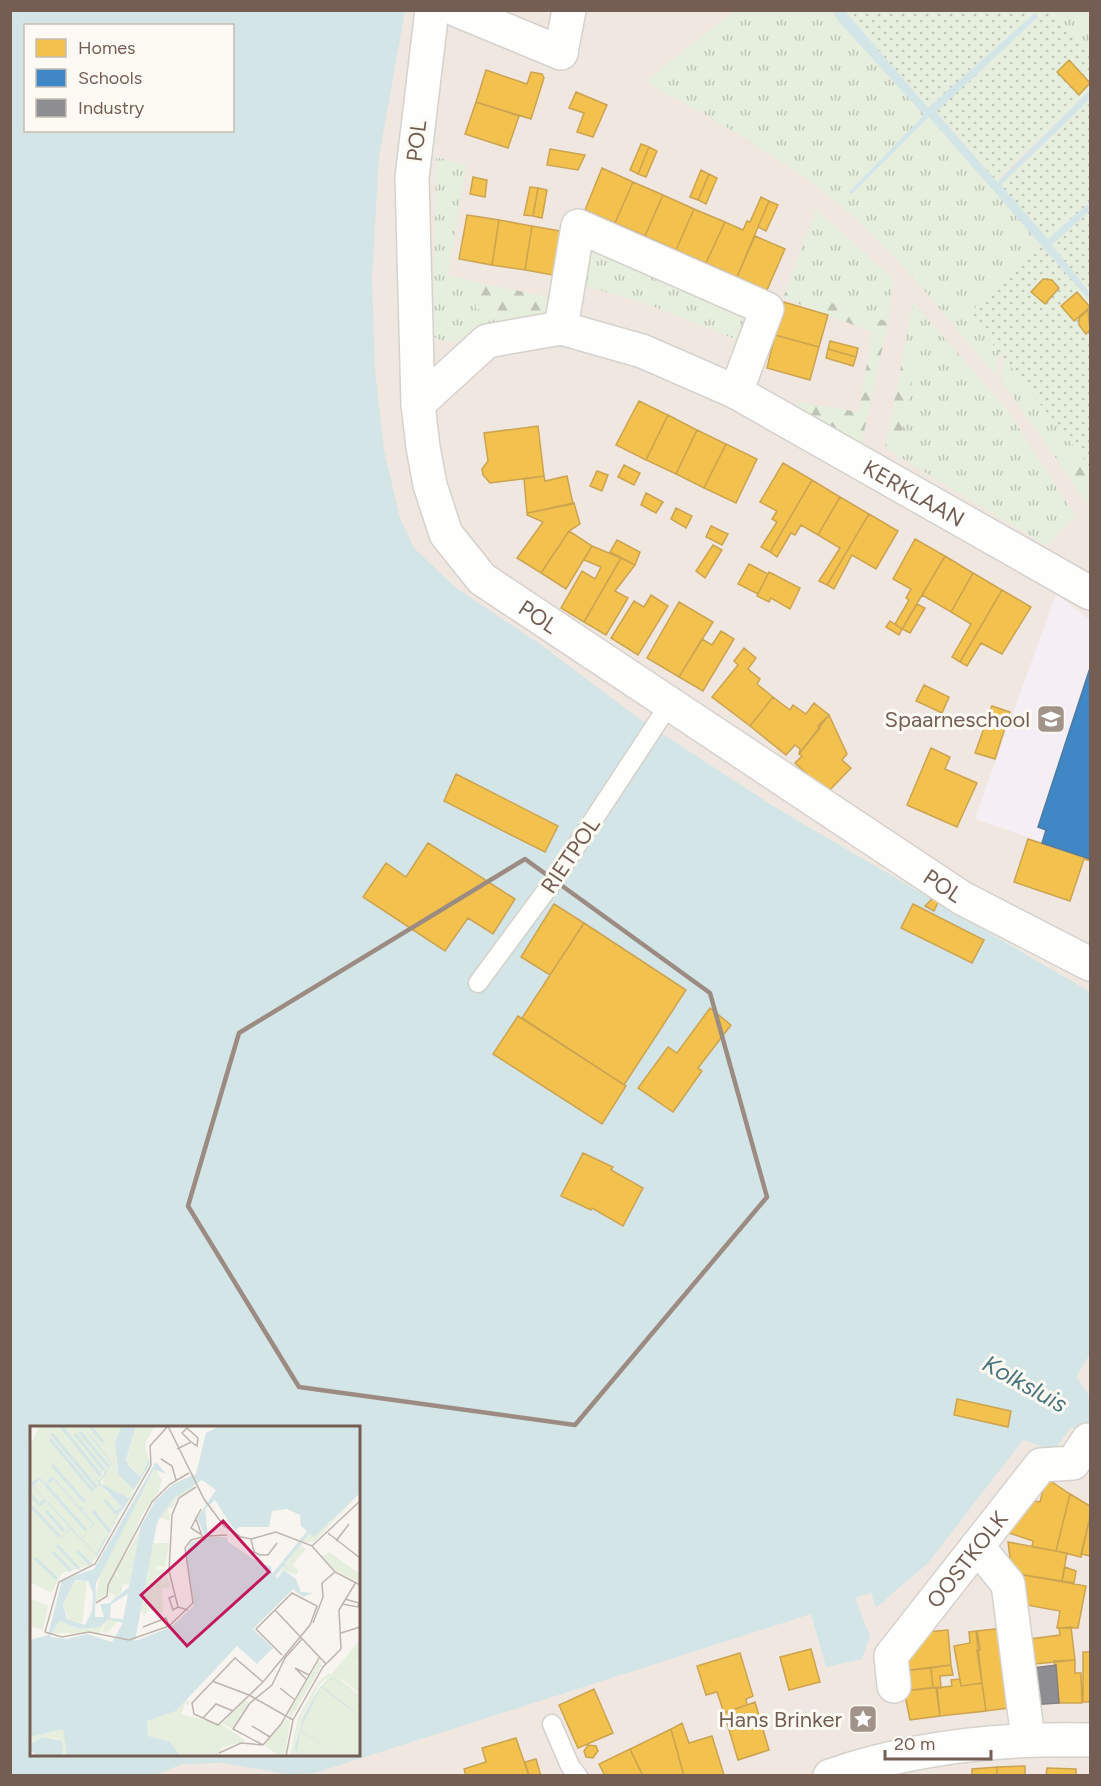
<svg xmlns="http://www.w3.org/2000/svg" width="1101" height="1786" font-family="Figtree,sans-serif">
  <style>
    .residential { fill: #f0e8e0 }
    .education { fill: #f5eff5 }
    .grass { fill: url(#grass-tufts) }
    .forest { fill: url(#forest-firs) }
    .garden { fill: url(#garden-dots) }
    .water { fill: #d4e5e7; fill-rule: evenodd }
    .homes { fill: #f2c14e; stroke: #cca350; stroke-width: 1.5 }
    .schools { fill: #3f88c5; stroke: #4f7ba3; stroke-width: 1.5 }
    .industry { fill: #8d8d92; stroke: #867f7f; stroke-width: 1.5 }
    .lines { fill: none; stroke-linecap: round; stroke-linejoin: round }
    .lane-casing { stroke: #d5d1cc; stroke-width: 21 }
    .street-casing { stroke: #d5d1cc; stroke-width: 36 }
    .secondary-casing { stroke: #d6d1cb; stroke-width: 36 }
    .lane { stroke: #fefefd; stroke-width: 18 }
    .street { stroke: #fefefd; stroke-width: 33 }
    .secondary { stroke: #fefefd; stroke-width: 33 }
    .marked { fill: none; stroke: #9b8b82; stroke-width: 4.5; stroke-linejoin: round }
    .labels { text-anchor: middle; stroke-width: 6; stroke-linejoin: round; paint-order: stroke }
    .street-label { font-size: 22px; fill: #745e53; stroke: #fdfaf4 }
    .poi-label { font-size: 22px; fill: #745e53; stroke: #fdfaf4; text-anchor: end }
    .water-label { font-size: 24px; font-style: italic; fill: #4b757d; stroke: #fdfaf4 }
    .inset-river { fill: none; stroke: #d4e5e7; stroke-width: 3 }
    .inset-road { fill: none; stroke: #bfb4ad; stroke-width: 1.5 }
    .view { fill: #c2185b; fill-opacity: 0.15; stroke: #c2185b; stroke-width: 3 }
    .inset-edge { fill: none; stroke: #745e53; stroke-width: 3 }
  </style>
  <defs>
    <pattern id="grass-tufts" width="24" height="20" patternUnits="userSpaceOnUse" patternTransform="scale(1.5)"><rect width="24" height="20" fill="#e6eedd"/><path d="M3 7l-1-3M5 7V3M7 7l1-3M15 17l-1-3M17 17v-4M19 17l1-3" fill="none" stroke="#bfc4b6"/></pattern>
    <pattern id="forest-firs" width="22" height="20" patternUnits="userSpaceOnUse" patternTransform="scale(1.5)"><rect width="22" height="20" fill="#e6eedd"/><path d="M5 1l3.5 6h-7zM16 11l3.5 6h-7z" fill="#bfc4b6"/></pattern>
    <pattern id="garden-dots" width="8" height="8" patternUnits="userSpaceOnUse" patternTransform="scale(1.5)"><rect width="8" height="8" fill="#e6eedd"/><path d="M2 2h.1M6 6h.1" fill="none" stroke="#bfc4b6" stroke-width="1.8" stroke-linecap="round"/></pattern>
  </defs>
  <rect width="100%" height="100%" fill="#f8f5f1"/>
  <path class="residential" d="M366 11H1090V1775L11 1776 32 1754H358Z"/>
  <path class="education" d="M1056 594 1090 620V858L975 819Z"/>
  <path class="grass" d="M734 11H832L839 22 925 115 849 192 852 194 929 117 1040 243 969 314 999 352 996 376C946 317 898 254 839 204 781 155 711 119 646 81Z
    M1054 11H1085L1090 18V57Z
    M436 157 466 165 448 275 484 284 476 307 502 323C480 333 456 351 433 336Z
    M816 209 893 279 888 322 787 288Z
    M588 241 750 313 740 341 647 304 579 284Z
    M913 302 1008 411 1075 516 1047 546 885 448H899L916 357 902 362Z
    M1004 358 1079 452 1065 471 1001 380Z"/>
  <path class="forest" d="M484 284 559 299 558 319 502 323 475 307Z
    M787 288 888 322 860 450 794 417 797 402 859 412 872 332 783 298Z
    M917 357 899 448H885L902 362Z
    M1079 452 1090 467V509L1065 471Z"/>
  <path class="garden" d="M845 11H1054L1090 57V90L1001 175 997 182 936 111 1038 17 1035 14 928 108Z
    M1090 99V202L1048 239 1000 185Z
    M1090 210V293L1052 245Z
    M1040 243 1090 301V467L969 314Z"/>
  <path class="water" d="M11 11H405L379 157 372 278 375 370 384 450 400 518 414 548 456 588 540 644 637 717 773 806 1090 992V1354L1076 1377 1089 1395 1090 1440 1071 1427 1054 1451 1023 1440 928 1563 876 1608 871 1593 855 1598 870 1636 862 1659 826 1667 811 1614 315 1773 291 1775 224 1763 182 1764 156 1775 11 1776ZM26 26H232V130H26ZM32 1428H358V1754H32Z
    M832 11H845L928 108 1035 13 1038 17 936 112 997 182 1090 90V99L1001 185 1048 239 1090 202V210L1052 245 1090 293V301L929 117 852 194 849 192 924 115 839 22Z"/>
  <path class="homes" d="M1069 60 1090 83 1079 95 1057 72Z
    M486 70 527 84 531 72 542 74 544 78 531 119 476 102Z
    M576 92 607 105 593 137 577 132 584 113 569 108Z
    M476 102 519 116 508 148 465 134Z
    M641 144 649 147 638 174 630 170Z
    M649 147 657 151 646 177 638 174Z
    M550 149 585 155 578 170 547 165Z
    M602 168 633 182 615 223 585 210Z
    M701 170 709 174 698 200 690 197Z
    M709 174 717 178 706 204 698 200Z
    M473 177 487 180 485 197 470 194Z
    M633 182 663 195 645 236 615 223Z
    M530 187 538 188 533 216 524 215Z
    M538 188 547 190 542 218 533 216Z
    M663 195 694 209 676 250 645 236Z
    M761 197 769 201 737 277 706 263 725 222 743 230 747 221 750 222Z
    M769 201 778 205 766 231 758 227Z
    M694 209 725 222 706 263 676 250Z
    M467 215 499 220 492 265 459 259Z
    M499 220 532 226 525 270 492 265Z
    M532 226 566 232 558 276 525 270Z
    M755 236 785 249 767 290 737 277Z
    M1043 279 1052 280 1059 288 1045 304 1031 292Z
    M1077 292 1090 307 1074 321 1061 306Z
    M784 302 828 315 819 347 775 335Z
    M1088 310 1090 330 1086 334 1079 325V318Z
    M775 335 819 347 810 380 767 368Z
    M830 341 858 348 856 357 828 349Z
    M828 349 856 357 853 366 826 358Z
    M639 401 668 415 646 460 616 445Z
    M668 415 697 430 676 474 646 460Z
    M538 426 544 476 490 483 483 475 482 469 488 461 484 433Z
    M697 430 726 444 704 488 676 474Z
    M726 444 757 459 736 503 704 488Z
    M783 463 812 480 770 552 761 547 777 522 772 519 777 511 760 502Z
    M624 465 640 473 634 485 618 477Z
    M597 471 608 475 602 491 590 486Z
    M544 476 545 481 567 476 573 504 527 513 524 479Z
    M812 480 840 497 818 535 801 525 795 535 791 533 777 557 770 552Z
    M646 493 663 502 656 513 641 505Z
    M840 497 869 514 827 585 819 581 840 548 818 535Z
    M574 503 580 524 569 531 541 573 517 558 543 522 527 515 528 513Z
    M676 508 692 516 686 528 671 519Z
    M869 514 898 531 876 569 852 555 834 589 827 585Z
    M711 526 728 534 722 545 706 537Z
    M569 531 592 546 566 589 541 573Z
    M915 539 945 556 902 629 895 624 909 600 906 598 911 589 893 579Z
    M617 540 640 552 635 565 610 552Z
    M713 545 722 550 705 578 696 571Z
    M592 546 621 558 584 622 561 608 582 571 595 579 601 567 584 560Z
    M945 556 973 573 951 612 922 595Z
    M621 558 635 565 615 591 628 598 606 635 584 622Z
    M749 564 768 574 758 594 738 584Z
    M769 572 800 588 790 609 771 598 769 602 757 596Z
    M973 573 1002 590 960 662 952 657 971 624 951 612Z
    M1002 590 1031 607 1002 654 981 643 967 666 960 662Z
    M651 595 668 606 638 655 611 638 634 601 644 607Z
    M679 602 713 622 679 677 647 658Z
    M917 604 925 608 910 633 902 629Z
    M890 621 902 629 899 635 886 627Z
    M721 631 734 639 703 691 679 677 702 639 712 645Z
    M744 648 756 658 748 669 760 679 757 684 773 697 750 726 712 697 738 665 734 661Z
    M924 685 949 697 942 713 916 701Z
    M773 697 790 710 793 705 806 714 814 703 829 715 799 754 800 749 795 745 786 755 750 726Z
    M992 706 1010 712 995 759 975 753Z
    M829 715 847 754 842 760 851 768 827 793 795 763 802 756 799 754 820 728 818 726Z
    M931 748 950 757 945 769 977 783 957 827 907 805Z
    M456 774 558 826 545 852 444 801Z
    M1028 839 1090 859V861L1084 859 1070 901 1014 882Z
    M428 843 515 899 493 934 468 918 445 951 363 897 386 863 406 877Z
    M935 896 940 898 934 911 925 906Z
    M554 904 584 923 550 975 521 957Z
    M913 904 984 940 972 963 901 928Z
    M584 923 686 990 624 1085 522 1018Z
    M710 1008 731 1025 698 1068 702 1071 673 1112 638 1088 668 1047 677 1053Z
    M518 1016 626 1086 602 1124 493 1054Z
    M583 1153 613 1167 611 1170 643 1188 623 1226 592 1208 591 1210 561 1196Z
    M957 1399 1011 1411 1008 1427 954 1415Z
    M1046 1478 1070 1494 1056 1551 1032 1547 1033 1541 1006 1532 1021 1510 1026 1511 1033 1501 1040 1502Z
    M1070 1494 1090 1506V1517L1081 1557 1056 1551Z
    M1090 1517V1556L1081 1554Z
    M1008 1542 1067 1553 1062 1581 1012 1573Z
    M1065 1567 1076 1571 1074 1583 1062 1581Z
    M1012 1573 1086 1586 1078 1628H1057L1060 1611 1016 1603Z
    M1071 1627 1075 1660 1025 1665 1022 1640 1060 1635 1059 1628Z
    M1004 1628 1017 1707 986 1711 977 1650H980L977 1631Z
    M948 1630 951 1665 901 1671 925 1632Z
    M976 1631 982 1683 961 1686 954 1646 970 1643 969 1632Z
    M811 1649 820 1682 789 1690 780 1657Z
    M1083 1652H1090V1702H1083Z
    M740 1653 753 1696 746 1699 747 1705 724 1713 717 1692 706 1695 697 1666Z
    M1075 1660V1673H1081L1082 1703H1059L1054 1661Z
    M951 1665 953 1675 940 1676 941 1688H933L931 1668Z
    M931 1668 933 1688 904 1691 901 1671Z
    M960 1679 961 1686 982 1683 986 1711 940 1716 936 1688 952 1686 951 1680Z
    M937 1687 940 1716 910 1720 904 1691Z
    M594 1689 613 1733 578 1748 559 1705Z
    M755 1702 769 1750 738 1760 724 1713Z
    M682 1723 689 1743 712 1736 724 1775 684 1776 671 1729Z
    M671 1729 684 1776H643L630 1749Z
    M516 1738 529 1776H466L464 1769 486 1762 482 1748Z
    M588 1745 596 1746 598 1751 593 1758 586 1757 584 1751Z
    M630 1749 643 1776H605L599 1764Z
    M536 1759 541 1776H529L525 1762Z
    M1025 1766V1776H997V1767Z
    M997 1767V1776H972V1769Z
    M1047 1768 1076 1769V1776H1046Z"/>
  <path class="schools" d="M1090 668V859L1042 843 1046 830 1038 827Z"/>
  <path class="industry" d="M1056 1665 1059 1703 1029 1705 1025 1669Z"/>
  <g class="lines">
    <g class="lane-casing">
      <path id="lane" d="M478 983 554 880 670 703
        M552 1724 570 1766 578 1776"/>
    </g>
    <g class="street-casing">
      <g id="street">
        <path id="s1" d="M432 10 412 178 418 404 423 447 430 485 446 534 482 579 962 898 1090 964"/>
        <path d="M457 10 561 53 569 10"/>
        <path d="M561 328 578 226 767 309 736 392"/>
        <path id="s2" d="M418 404 487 341 561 328 642 351 736 392 1090 593"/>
        <path d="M977 1546 1008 1584 1028 1739"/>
        <path id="s3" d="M894 1686 891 1656 1041 1465 1073 1463 1088 1440"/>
      </g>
    </g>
    <g class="secondary-casing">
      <path id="secondary" d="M830 1776C912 1747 1004 1738 1090 1740"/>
    </g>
    <use href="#lane" class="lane"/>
    <use href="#street" class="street"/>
    <use href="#secondary" class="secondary"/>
  </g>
  <path class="marked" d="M525 859 710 993 767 1197 575 1425 299 1387 188 1206 239 1033Z"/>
  <defs>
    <g id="school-square" transform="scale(1.5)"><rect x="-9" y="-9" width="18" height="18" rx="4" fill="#a2938a" stroke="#fdfaf4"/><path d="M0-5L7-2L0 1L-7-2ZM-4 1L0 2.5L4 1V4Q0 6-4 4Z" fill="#fff"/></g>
    <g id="sight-square" transform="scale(1.5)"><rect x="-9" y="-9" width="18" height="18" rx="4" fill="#a2938a" stroke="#fdfaf4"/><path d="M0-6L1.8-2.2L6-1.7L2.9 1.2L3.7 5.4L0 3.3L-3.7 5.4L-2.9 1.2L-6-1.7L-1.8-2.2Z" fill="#fff"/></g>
  </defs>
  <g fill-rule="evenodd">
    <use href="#school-square" x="1051" y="719"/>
    <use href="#sight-square" x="863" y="1719"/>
  </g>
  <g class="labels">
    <g class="street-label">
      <text transform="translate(416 141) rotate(-83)" y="8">POL</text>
      <text dy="8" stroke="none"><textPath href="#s2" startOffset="560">KERKLAAN</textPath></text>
      <text dy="8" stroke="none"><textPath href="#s1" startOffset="654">POL</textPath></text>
      <text transform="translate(570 855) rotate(-56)" y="8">RIETPOL</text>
      <text dy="8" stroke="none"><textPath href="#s1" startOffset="1140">POL</textPath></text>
      <text dy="8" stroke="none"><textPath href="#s3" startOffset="153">OOSTKOLK</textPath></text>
    </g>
    <g class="poi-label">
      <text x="1030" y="727">Spaarneschool</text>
      <text x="842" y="1727">Hans Brinker</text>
    </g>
    <g class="water-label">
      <text transform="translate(1025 1384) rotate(29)" y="8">Kolksluis</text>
    </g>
  </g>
  <g transform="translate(30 1426)">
    <rect width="330" height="330" fill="#f8f5f1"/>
    <path d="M9 0H52L64 15 53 0H91L85 18 87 45 104 63 98 72 73 60 74 44 66 63 70 59 93 83 61 139 32 147 21 167 0 156V57L50 113 4 60 10 54 15 59 24 54 62 98 58 107 63 98 52 84 54 79 50 82 23 52 16 58 9 52 3 58 0 56V21ZM106 0H125L115 17 119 37 111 51 96 36ZM125 42 132 54 128 67 113 87 77 167 65 176 70 147ZM163 57 164 61 147 73 142 83 138 81 140 95 130 92 128 97 123 117H139L136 137 121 127 108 199 106 200 127 96 144 71ZM330 67 285 115 272 117 280 107 293 103ZM111 103 99 159 93 158 91 167 81 176 85 169 79 167 78 160 85 147 92 157 86 145ZM270 119 276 123 263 139 269 145 266 149 254 144 247 152 254 140 261 145 255 139ZM299 126 330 148V157L304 144 291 131ZM136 149 141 161 132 163 133 187 121 185 125 162H131ZM43 155H57L52 197 39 194 33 178ZM0 172 18 180 13 204 0 200ZM77 193 88 195 77 207 72 205 78 194 69 207H22L29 195 50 203 69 201ZM330 214V238L325 235 330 240V268L312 253 309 252 330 270V330H265L271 293 283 270ZM289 234 292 239 261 292 258 287ZM157 274 160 280 155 278 151 288 191 298 216 315 193 321 187 330H151L118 310 117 295 146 285ZM215 274 219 277 211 289 207 287 211 290 202 303 192 297Z" fill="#e6eedd"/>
    <path d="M299 247 301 249 289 259 271 291 264 330H260L268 292 288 256ZM256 293 260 295 255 330H249L234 319ZM33 303 37 330H33L28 313 11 311 0 318V311Z" fill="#e6eedd"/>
    <path d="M121 126 134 128 136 137 135 141 127 140V144L134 143 131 162H124L122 180 114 190 111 184Z" fill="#e6eedd"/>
    <path d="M52 0 70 20 80 6 70 21 82 37 70 57 98 72 104 66 90 88 93 83 77 65 70 59 65 63 69 57 63 49 69 55 81 37ZM91 0H106L96 34 99 40 111 51 119 33 120 38 104 64 88 48 85 18ZM190 0H330V67L284 111 280 107 255 138 260 145 254 140 245 150 248 152 254 144 266 153 271 166 283 167 273 171 263 163 223 203 243 222 227 238 207 220 146 285 117 295 118 310 140 316 150 330H37L33 303 0 311V214L18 209 32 154 64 143 126 36 136 48 124 43 66 157 65 191H74L70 178 80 177 99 161 111 100 125 75 143 58 166 48 176 7ZM172 54 186 64 167 92 176 113 161 116 156 125 164 180 141 201 105 215 127 96 144 72ZM185 74 205 105 209 101H239L242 85 257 83 270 89 271 100 277 105 242 148 241 140 231 138 198 116 197 111H178L175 83ZM45 154 58 155 63 167 62 185 55 199 37 193 33 178ZM98 168 93 193 80 192 81 178ZM78 193 93 197 82 216 57 208 37 213 20 211 29 195 50 203 69 201ZM21 51 24 52 50 82 54 79 52 84 64 98 58 107 62 98 24 54 15 59 9 54 4 60 51 112 56 108 52 113 66 128 84 98 77 89 85 97 89 90 65 134 66 129 41 103 31 113 40 102 0 57 10 52 16 58ZM303 251 330 274 303 252 292 260 319 281 330 291 291 261 270 304 310 330 270 305 266 330 265 321 273 292 291 260ZM12 311 32 315 33 330H9L0 325V318Z" fill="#d4e5e7" fill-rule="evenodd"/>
    <path class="inset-river" d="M31 0 71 50M60 0 73 16M50 6 78 40M22 8 66 61M45 8 74 44M20 13 63 65M22 39 55 76M16 59 56 104M0 68 10 79 15 74M75 74 86 87 92 82M0 79 30 111M16 85 34 105M63 85 80 106M27 119 49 143M47 125 61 139M23 126 41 145M5 132 27 153"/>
    <path class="inset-road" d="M138 0 174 73 194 100 211 111 221 113 246 106 282 120 330 75M147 23 161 16 167 20 168 12 157 2 152 7 161 16M131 33 142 40 146 54M171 83 161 102 172 109M166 93 172 110M298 107 330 132M178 110 197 109M221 113 224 126 230 129H238L247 117M306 115 319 98M282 120 305 146 330 159M155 122 161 114 176 110M144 170 139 172 143 184 148 181 158 184M66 177 77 170 78 159 122 76 140 58 159 47M312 178 328 181 329 177 315 173M148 181 139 145 142 89 149 72 166 61M245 184 296 238M283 197 293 171 292 157 305 146M113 201 136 192 139 200M15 206 29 156 65 138 121 39 120 20 138 0M15 206 32 211 59 206 99 214 139 200 163 177 155 122M311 207 330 201M277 254 265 242 279 249M182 255 219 269 263 294M233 256 205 232 162 277 164 288 188 299 233 256 280 199 287 180 262 167 226 203 252 229M250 262 265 274M173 292 186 278 203 285M222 300 240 311M233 319 203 303 220 277 242 259 255 232 272 213M233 319 251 298 289 232M189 327 211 317 233 319M256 330 263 294 293 241 311 223 309 184 326 156"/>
    <path class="view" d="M193 95 239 146 157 220 111 169Z"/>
    <rect width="330" height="330" class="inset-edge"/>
  </g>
  <rect width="1101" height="1786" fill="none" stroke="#745e53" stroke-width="24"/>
  <rect x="24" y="24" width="210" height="108" fill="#fdfaf4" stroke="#c6bcb4" stroke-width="1.5"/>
  <rect x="36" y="39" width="30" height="18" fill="#f2c14e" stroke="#c6bcb4" stroke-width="1.5"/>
  <text x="78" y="54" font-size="18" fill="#745e53">Homes</text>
  <rect x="36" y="69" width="30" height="18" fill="#3f88c5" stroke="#c6bcb4" stroke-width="1.5"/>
  <text x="78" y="84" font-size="18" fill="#745e53">Schools</text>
  <rect x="36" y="99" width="30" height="18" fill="#8d8d92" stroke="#c6bcb4" stroke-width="1.5"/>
  <text x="78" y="114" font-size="18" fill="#745e53">Industry</text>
  <path d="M885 1750v9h106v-9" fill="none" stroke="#745e53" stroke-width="3"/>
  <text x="894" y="1750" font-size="18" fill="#745e53" stroke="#fdfaf4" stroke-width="4.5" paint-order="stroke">20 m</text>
</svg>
